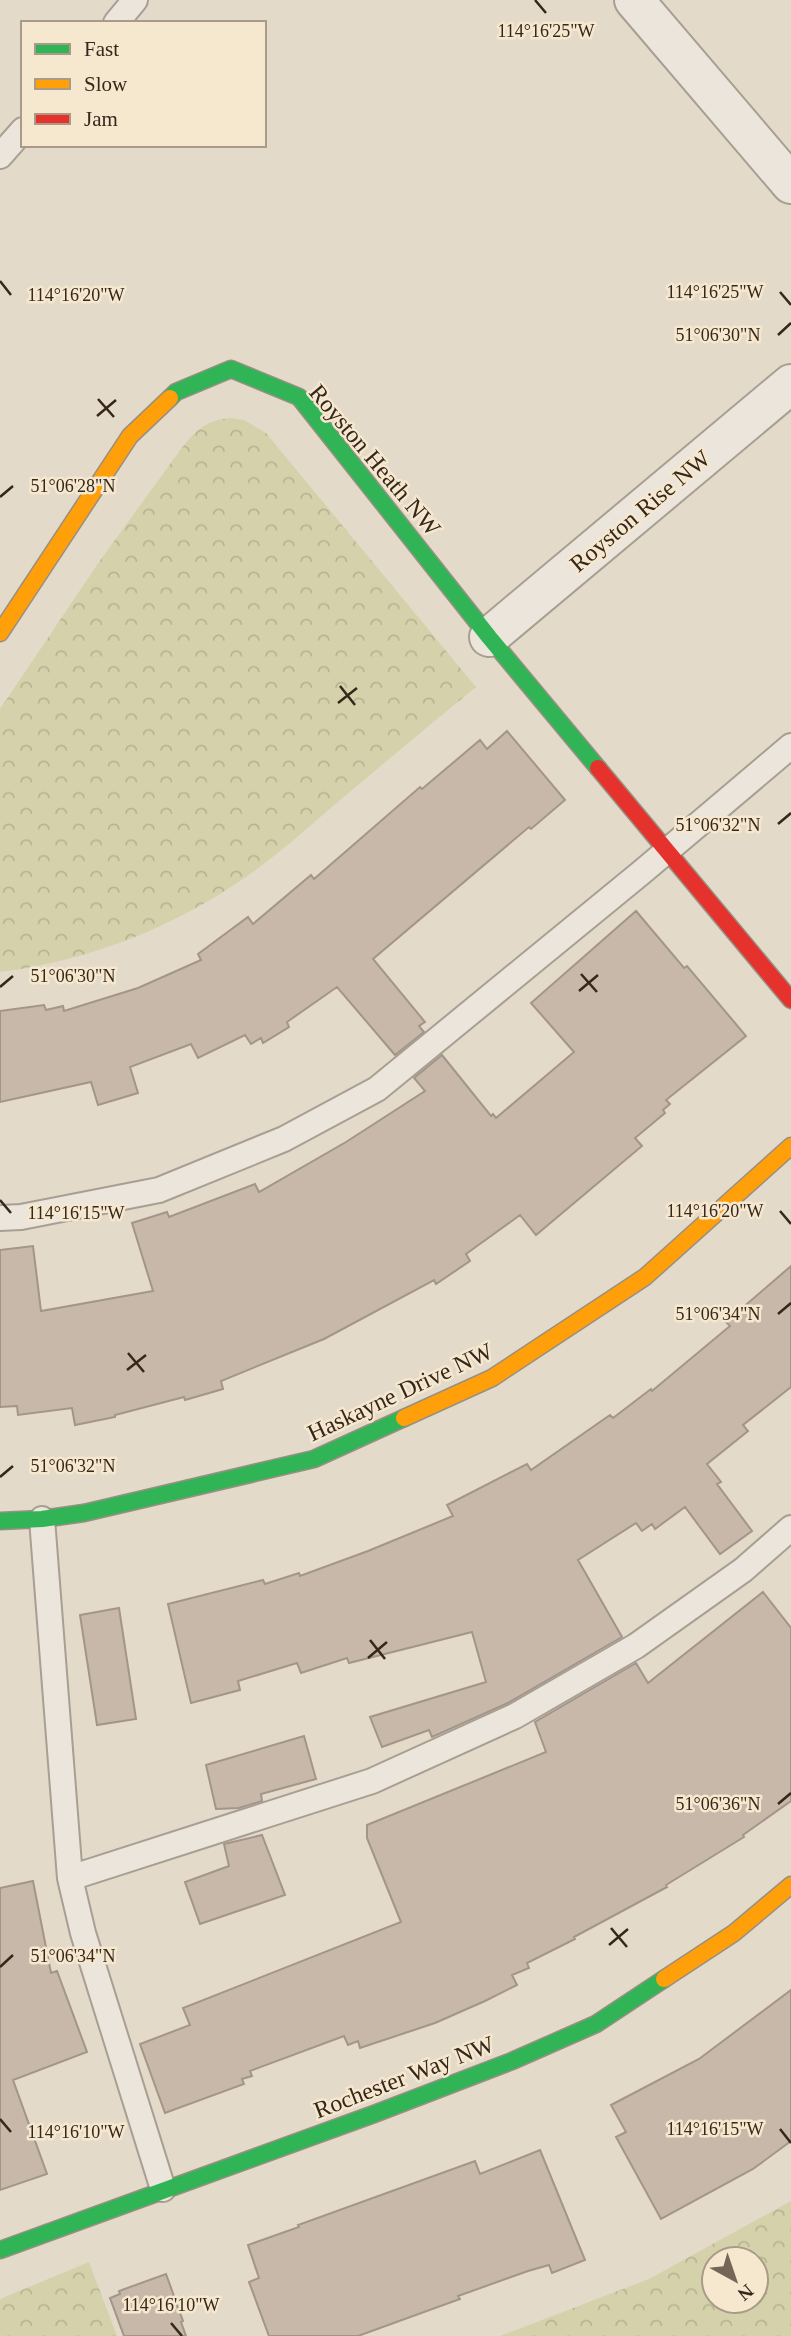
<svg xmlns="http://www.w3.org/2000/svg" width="791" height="2336" font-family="'Times New Roman',serif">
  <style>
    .forest { fill: url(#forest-crowns); fill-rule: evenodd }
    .building { fill: #c7b8aa; stroke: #a39589; stroke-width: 2 }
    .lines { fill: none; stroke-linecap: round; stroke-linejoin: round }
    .lane-casing { stroke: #a89f93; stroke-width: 28 }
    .street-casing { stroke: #a89f93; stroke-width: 42 }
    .fast-casing { stroke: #988f83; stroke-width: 19 }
    .slow-casing { stroke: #988f83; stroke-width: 19 }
    .jam-casing { stroke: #988f83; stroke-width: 19 }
    .lane { stroke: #ebe5db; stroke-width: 24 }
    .street { stroke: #ebe5db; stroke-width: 38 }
    .fast { stroke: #30b455; stroke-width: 16 }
    .slow { stroke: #ff9f0a; stroke-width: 16 }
    .jam { stroke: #e5322d; stroke-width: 16 }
    .ticks { fill: none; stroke: #36271c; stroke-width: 2.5 }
    .labels { text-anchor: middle; stroke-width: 5; stroke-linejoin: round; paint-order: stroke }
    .street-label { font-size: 24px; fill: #36271c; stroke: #f6e8ce }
    .ticks-label { font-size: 18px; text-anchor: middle; fill: #36271c; stroke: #f6e8ce; stroke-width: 5; stroke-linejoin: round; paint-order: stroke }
  </style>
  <defs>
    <pattern id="forest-crowns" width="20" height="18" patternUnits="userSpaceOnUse" patternTransform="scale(1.75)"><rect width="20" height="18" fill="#d5d2ab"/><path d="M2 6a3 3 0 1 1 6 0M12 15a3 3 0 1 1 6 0" fill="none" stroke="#b7b493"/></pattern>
  </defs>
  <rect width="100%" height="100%" fill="#e3dac9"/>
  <path class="forest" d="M230 418 244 420 266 433 476 687C432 723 389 759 345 796 314 822 284 850 250 874 177 926 90 961 0 972V709L99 562 181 449C195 431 206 420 230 418Z
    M791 2201V2336H500L649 2279ZM756 2259V2301H714V2259Z
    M89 2262 117 2336H0V2299Z"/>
  <path class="building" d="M507 731 565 800 531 829 529 827 373 959 425 1022 419 1026 424 1032 395 1055 337 987 287 1022 289 1027 263 1043 261 1038 251 1044 245 1035 198 1058 191 1044 130 1067 138 1093 98 1105 91 1082 0 1102V1011L44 1005 46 1010 63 1006 64 1011 138 988 201 960 198 954 248 917 253 924 311 875 314 879 420 787 422 789 480 740 487 749Z
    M636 911 684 968 687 966 746 1036 666 1100 670 1104 663 1110 665 1113 635 1138 642 1146 536 1235 520 1215 466 1254 470 1261 436 1284 434 1280 324 1339 221 1381 223 1389 185 1400 184 1397 115 1415V1417L75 1425 72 1408 18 1415 17 1406 0 1407V1250L33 1246 41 1311 153 1291 132 1223 167 1212 169 1217 255 1184 259 1192 346 1142 425 1091 414 1078 442 1055 491 1116 493 1114 496 1118 574 1052 531 1003Z
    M791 1266V1387L743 1425 748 1431 707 1464 721 1482 717 1484 752 1531 720 1554 685 1507 655 1529 652 1524 642 1531 636 1523 578 1560 622 1637 508 1703 432 1737 429 1730 382 1747 370 1717 486 1682 472 1632 349 1663 347 1658 301 1673 297 1663 238 1681 240 1690 191 1703 168 1604 263 1580 265 1584 299 1573 300 1576 368 1551 453 1516 447 1505 527 1464 531 1470 610 1415 613 1418 651 1389 652 1391 730 1326 726 1322Z
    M763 1592 791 1628V1801L743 1835 744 1837 666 1885 667 1887 574 1937 575 1939 527 1963 529 1968 512 1975 517 1985 485 2001 435 2023 360 2048 358 2041 348 2045 344 2036 250 2071 252 2076 242 2079 244 2084 165 2113 140 2044 190 2025 183 2008 401 1922 367 1838V1825L546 1752 535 1722 636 1663 648 1683Z
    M119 1608 136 1719 97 1725 80 1615Z
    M304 1736 316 1779 261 1794 262 1801 239 1808 216 1809 206 1765Z
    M262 1835 285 1895 200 1924 185 1882 229 1866 224 1844Z
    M33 1881 51 1973 57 1971 87 2052 13 2080 47 2174 0 2190V1888Z
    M791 1990V2141L753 2169 661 2219 616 2137 626 2132 611 2105 699 2059Z
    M540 2150 585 2260 552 2273 549 2265 528 2271 458 2296 460 2299 358 2336H269L249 2282 259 2278 248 2245 299 2227 298 2225 475 2161 480 2174Z
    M166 2274 183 2321 181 2322 186 2336H124L110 2298 120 2294 119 2291Z"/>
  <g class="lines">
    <g class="lane-casing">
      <path id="lane" d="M116 23 135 0
        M0 156 23 130
        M0 1218 21 1217 159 1190 284 1139 377 1089 642 872 791 746
        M42 1519 70 1878 83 1933 163 2189
        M70 1878 372 1781 515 1716 636 1646 743 1570 791 1528"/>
    </g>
    <g class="street-casing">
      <path id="street" d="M634 0 791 184
        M489 637 791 384"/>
    </g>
    <g class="fast-casing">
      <path id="fast" d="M170 398 176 392 231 369 299 397 489 637 598 768
        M0 1521 42 1519 84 1513 314 1459 404 1418
        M0 2250 374 2114 512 2061 596 2024 664 1979"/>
    </g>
    <g class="slow-casing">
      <path id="slow" d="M0 633 130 436 170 398
        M404 1418 492 1378 645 1277 791 1146
        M664 1979 734 1933 791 1885"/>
    </g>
    <g class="jam-casing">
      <path id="jam" d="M598 768 791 1000"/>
    </g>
    <use href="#lane" class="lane"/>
    <use href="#street" class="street"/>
    <use href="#fast" class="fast"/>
    <use href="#slow" class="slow"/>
    <use href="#jam" class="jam"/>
  </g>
  <path class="ticks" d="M535 0 546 13M0 281 11 295M780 292 791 305M778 335 791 323M98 399 114 417M97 416 116 400M0 497 13 486M340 686 355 705M338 703 357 688M778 824 791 813M581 974 597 992M0 987 13 976M579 991 598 975M0 1200 11 1213M780 1211 791 1224M778 1314 791 1303M128 1353 144 1372M127 1370 146 1355M0 1477 13 1466M370 1640 385 1659M368 1658 387 1642M778 1804 791 1793M611 1928 627 1947M609 1945 628 1929M0 1967 13 1955M0 2119 11 2132M780 2129 791 2143M171 2323 182 2336"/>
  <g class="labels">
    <g class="street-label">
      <text transform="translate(375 460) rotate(50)" y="8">Royston Heath NW</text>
      <text transform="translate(640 511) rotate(-40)" y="8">Royston Rise NW</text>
      <text transform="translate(400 1392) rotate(-25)" y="8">Haskayne Drive NW</text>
      <text transform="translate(404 2077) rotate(-21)" y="8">Rochester Way NW</text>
    </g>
  </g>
  <g class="ticks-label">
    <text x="546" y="37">114°16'25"W</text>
    <text x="715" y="298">114°16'25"W</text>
    <text x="76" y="301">114°16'20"W</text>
    <text x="718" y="341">51°06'30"N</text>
    <text x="73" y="492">51°06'28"N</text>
    <text x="718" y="831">51°06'32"N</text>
    <text x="73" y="982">51°06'30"N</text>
    <text x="715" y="1217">114°16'20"W</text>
    <text x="76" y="1219">114°16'15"W</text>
    <text x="718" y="1320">51°06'34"N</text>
    <text x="73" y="1472">51°06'32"N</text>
    <text x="718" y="1810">51°06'36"N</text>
    <text x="73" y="1962">51°06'34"N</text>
    <text x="715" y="2135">114°16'15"W</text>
    <text x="76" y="2138">114°16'10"W</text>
    <text x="171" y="2311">114°16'10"W</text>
  </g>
  <rect x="21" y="21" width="245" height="126" fill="#f6e8ce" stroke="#a99b87" stroke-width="2"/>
  <rect x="35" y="44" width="35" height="10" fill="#30b455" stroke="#a99b87" stroke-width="2"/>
  <text x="84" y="56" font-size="21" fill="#36271c">Fast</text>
  <rect x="35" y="79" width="35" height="10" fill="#ff9f0a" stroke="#a99b87" stroke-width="2"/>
  <text x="84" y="91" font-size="21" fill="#36271c">Slow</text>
  <rect x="35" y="114" width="35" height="10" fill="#e5322d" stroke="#a99b87" stroke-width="2"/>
  <text x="84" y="126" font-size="21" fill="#36271c">Jam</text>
  <g transform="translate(735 2280) rotate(140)"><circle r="33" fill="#f6e8ce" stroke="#a99b87" stroke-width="2"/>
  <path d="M0-5L12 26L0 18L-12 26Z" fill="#736659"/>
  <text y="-10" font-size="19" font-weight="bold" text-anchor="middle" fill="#36271c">N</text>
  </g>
</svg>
